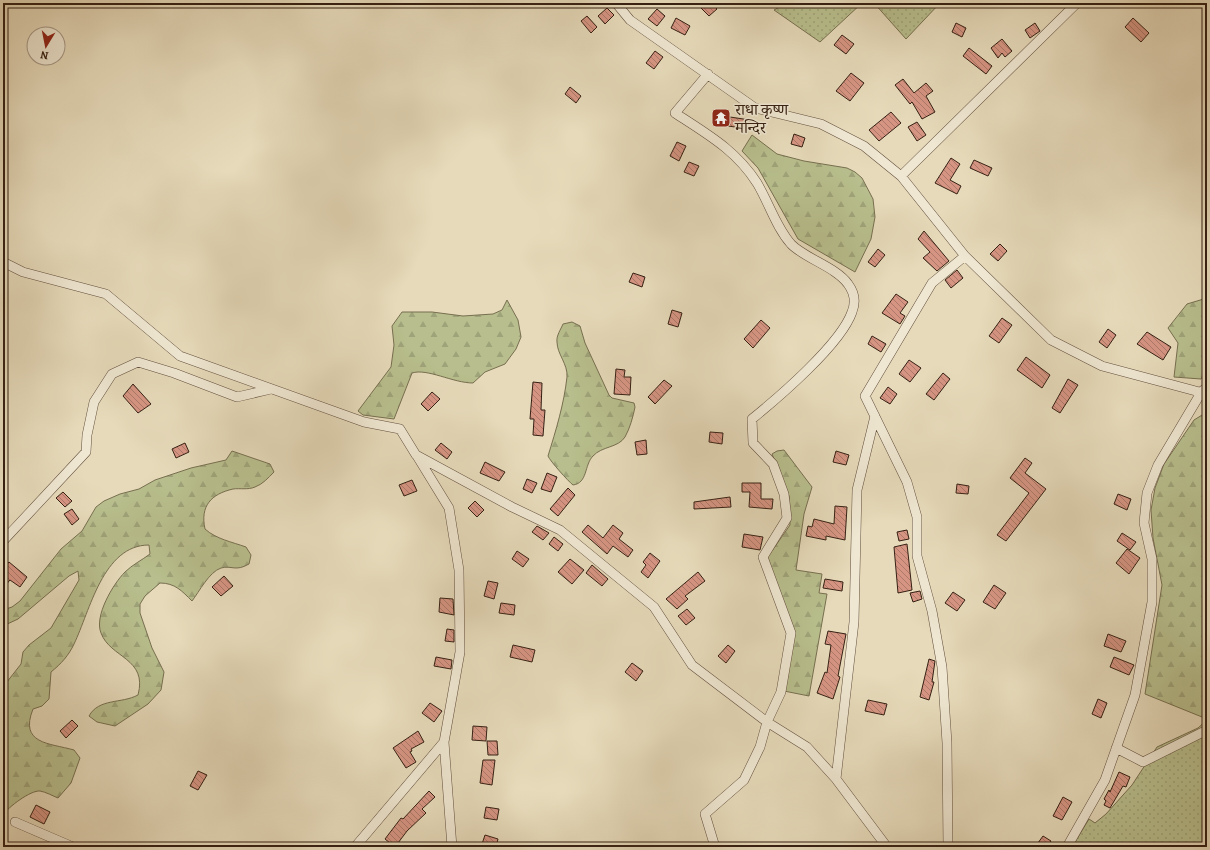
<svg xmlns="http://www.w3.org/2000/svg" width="1210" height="850" font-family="Alegreya,'Noto Serif Devanagari',serif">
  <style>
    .grass { fill: url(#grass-dots); stroke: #776f50 }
    .forest { fill: url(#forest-firs); stroke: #776f50 }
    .building { fill: url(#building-back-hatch); stroke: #362013 }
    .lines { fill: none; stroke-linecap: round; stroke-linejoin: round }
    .street-casing { stroke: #624e3d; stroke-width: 10 }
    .street { stroke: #efe7d2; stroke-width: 9 }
    .labels { text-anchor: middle; stroke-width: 3; stroke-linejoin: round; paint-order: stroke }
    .poi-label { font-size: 16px; fill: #362013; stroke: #efe7d2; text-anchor: start }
  </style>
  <defs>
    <pattern id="grass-dots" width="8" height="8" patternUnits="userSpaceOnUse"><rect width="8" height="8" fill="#b8be8d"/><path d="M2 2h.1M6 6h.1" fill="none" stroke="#9fa379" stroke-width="1.8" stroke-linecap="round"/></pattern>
    <pattern id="forest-firs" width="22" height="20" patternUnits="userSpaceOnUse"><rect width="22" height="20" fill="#b8be8d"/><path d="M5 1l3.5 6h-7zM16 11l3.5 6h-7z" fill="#9fa379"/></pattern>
    <pattern id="building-back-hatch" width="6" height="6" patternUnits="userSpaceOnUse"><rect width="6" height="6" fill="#d69583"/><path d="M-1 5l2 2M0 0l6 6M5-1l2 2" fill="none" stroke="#ae796a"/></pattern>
  </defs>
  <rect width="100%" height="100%" fill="#e6daba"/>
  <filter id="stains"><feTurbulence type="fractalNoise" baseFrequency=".005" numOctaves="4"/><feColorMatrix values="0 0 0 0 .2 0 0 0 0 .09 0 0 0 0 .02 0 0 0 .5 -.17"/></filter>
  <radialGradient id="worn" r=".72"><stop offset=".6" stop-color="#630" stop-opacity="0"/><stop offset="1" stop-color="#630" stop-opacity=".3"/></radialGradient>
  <path class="grass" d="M787 3H862L820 42 774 10Z
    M874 3H940L906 39Z
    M1207 720V847H1072L1089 819 1095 823 1106 814 1132 785 1157 747 1198 728Z"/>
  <path class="forest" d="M752 135 777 154 804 161 847 168 855 172 862 178 873 199 875 217 871 239 855 272 798 239 758 168 742 151Z
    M1207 298V368L1201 379 1174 377 1178 343 1168 328 1187 304Z
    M507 300 518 320 521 337 516 349 505 364 485 372 473 383C453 383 427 368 412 373L394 419 363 415 358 411 391 367 394 345 392 326 402 312H432L463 316 493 314 502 310Z
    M572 322 580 326 585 343 609 395 612 398 634 403 635 407C633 417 630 428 625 437 618 448 602 446 593 456 584 465 588 483 573 485 568 481 550 461 548 456 556 430 564 404 567 377 568 364 557 354 557 342 556 336 561 329 563 324Z
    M1207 412V719L1145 694 1162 585 1153 538 1151 510 1155 488 1164 464 1194 420Z
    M784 450 812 487 804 514 796 570 822 574 819 593 827 594 809 696 784 691 793 633 767 558 790 525 789 496 772 454 777 451Z
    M232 451 270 464 274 472C268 478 263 484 255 487 248 490 240 488 233 489 211 494 200 506 205 529 216 539 232 542 246 547L251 555 249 564C235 572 232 565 221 568 209 572 199 592 192 601 182 591 175 583 160 583L145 596 140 604V613L152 648 164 672 161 690 148 704 115 726 97 722 89 716C99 698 121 704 138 695 148 658 110 658 101 633 94 616 113 584 125 572 132 565 142 560 150 554L149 545C103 545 90 611 74 644 69 655 61 664 51 672L49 699 42 706 33 709C19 744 49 743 74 750L80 758 71 783 58 798C53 796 46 792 40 791 31 790 8 807 3 815V687L21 664 23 652 29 645 51 628 79 580 78 571 69 576 18 619 3 626V610L12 607 20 601 61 549 82 531 96 507 104 501 120 494 139 489 155 480 191 468 226 460Z"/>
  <path class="building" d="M696 3H711L717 9 709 16Z
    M607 8 614 15 605 24 598 16Z
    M657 9 665 16 657 26 648 19Z
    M587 16 597 27 591 33 581 21Z
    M676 18 690 26 685 35 671 28Z
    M1133 18 1149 33 1141 42 1125 27Z
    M956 23 966 28 962 37 952 32Z
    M1035 23 1040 31 1030 38 1025 30Z
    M842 35 854 44 846 54 834 45Z
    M1002 39 1012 51 1005 57 1002 53 998 58 991 48Z
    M969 48 992 66 986 74 963 56Z
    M655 51 663 57 654 69 646 63Z
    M851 73 864 83 850 101 836 91Z
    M903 79 914 93 926 83 933 91 926 96 935 112 922 119 912 102 910 104 895 85Z
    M570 87 581 96 576 103 565 94Z
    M891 112 901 123 879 141 869 130Z
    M730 117 750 120 749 129 728 126Z
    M917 122 926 135 917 141 908 127Z
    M794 134 805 138 802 147 791 144Z
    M677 142 686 146 679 161 670 156Z
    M951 158 960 164 950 180 961 186 957 194 935 183Z
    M974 160 992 168 988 176 970 168Z
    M689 162 699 166 694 176 684 172Z
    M924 231 949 261 937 271 923 258 930 252 918 239Z
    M1000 244 1007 251 998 261 990 254Z
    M878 249 885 255 875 267 868 262Z
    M957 270 963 278 951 288 945 280Z
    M633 273 645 277 642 287 629 282Z
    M896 294 908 302 900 313 905 316 900 324 882 313Z
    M672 310 682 313 678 327 668 324Z
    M1002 318 1012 325 999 343 989 336Z
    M761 320 770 328 753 348 744 339Z
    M1108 329 1116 335 1107 348 1099 342Z
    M1147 332 1171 347 1163 360 1137 344Z
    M872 336 886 344 881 352 868 344Z
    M1026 357 1050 375 1042 388 1017 370Z
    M909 360 921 368 910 382 899 374Z
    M616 369 625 370 624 377H631L630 395 614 394Z
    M943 373 950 379 934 400 926 394Z
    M1068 379 1078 385 1060 413 1052 408Z
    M664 380 672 386 655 404 648 397Z
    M533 382 542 383 541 410H545L543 436 533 435 534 419H530Z
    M133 384 151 404 138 413 123 396Z
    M888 387 897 394 890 404 880 398Z
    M432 392 440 399 428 411 421 404Z
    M710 432 723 433 722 444 709 442Z
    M646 440 647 454 637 455 635 442Z
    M185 443 189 452 176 458 172 449Z
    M441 443 452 452 447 459 435 450Z
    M836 451 849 455 846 465 833 462Z
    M1025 458 1032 463 1025 473 1046 489 1006 541 997 535 1029 493 1010 478Z
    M485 462 505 472 499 481 480 473Z
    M547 473 557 477 551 492 541 489Z
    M527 479 537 483 532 493 523 489Z
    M412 480 417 491 404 496 399 485Z
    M742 483H761V499H773L772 509 749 507 750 492H742Z
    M957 484 969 486 968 494 956 493Z
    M568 488 575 495 558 516 550 509Z
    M63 492 72 501 65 507 56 498Z
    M1118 494 1131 499 1127 510 1114 504Z
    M730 497 731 507 694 509V502Z
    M475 501 484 510 477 517 468 508Z
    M835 506 847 507 845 540 826 536V540L806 536 808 526 812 527 814 519 834 524Z
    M72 509 79 519 72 525 64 514Z
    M588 525 603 538 613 525 623 533 619 539 633 550 628 557 613 546 607 554 582 532Z
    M537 526 549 533 543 540 532 532Z
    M907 530 909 539 899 541 897 532Z
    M1122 533 1136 542 1130 550 1117 541Z
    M744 534 763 537 760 550 742 547Z
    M554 537 563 544 558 551 549 544Z
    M907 544 912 590 898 593 894 547Z
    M1127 549 1140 558 1129 574 1116 563Z
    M517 551 529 559 523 567 512 559Z
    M650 553 660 561 648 578 641 572 646 565 643 562Z
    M570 559 584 570 572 584 558 572Z
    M9 562 27 577 20 587 10 580 3 588V569Z
    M592 565 608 579 602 586 586 573Z
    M698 572 705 581 685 596 688 599 677 609 666 599Z
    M224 576 233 586 221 596 212 587Z
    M825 579 843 582 842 591 823 588Z
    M488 581 498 583 494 599 484 596Z
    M994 585 1006 593 995 609 983 602Z
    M920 591 922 599 913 602 910 593Z
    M953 592 965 600 957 611 945 603Z
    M440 598 453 599 454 615 439 612Z
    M501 603 515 605 514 615 499 613Z
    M687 609 695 618 686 625 678 616Z
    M447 629 454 630V642L445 641Z
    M828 631 846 634 838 676 840 677 833 699 817 693 825 672 827 673 831 645 825 644Z
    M1108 634 1126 641 1121 652 1104 646Z
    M513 645 535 650 532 662 510 657Z
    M728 645 735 651 726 663 718 656Z
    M436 657 452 660 451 669 434 666Z
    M1114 657 1134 665 1129 675 1110 667Z
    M929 659 935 661 932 682H934L929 700 920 697Z
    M632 663 643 671 636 681 625 672Z
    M1098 699 1107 703 1101 718 1092 714Z
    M868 700 887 704 884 715 865 711Z
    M430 703 442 711 434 722 422 713Z
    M72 720 78 726 66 738 60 731Z
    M473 726 487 727 486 741 472 740Z
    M418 731 424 742 411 749 412 751 410 752 416 762 406 768 393 748Z
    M487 741H497L498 755H488Z
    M483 760H495L492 785 480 783Z
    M198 771 207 775 198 790 190 786Z
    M1119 772 1130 777 1126 787 1123 786 1110 808 1104 805 1106 801 1104 799 1109 790 1110 792Z
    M429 791 435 797 422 809 426 813 407 831 395 847 385 839 401 818 403 819Z
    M1063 797 1072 802 1062 820 1053 816Z
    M36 805 50 812 44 824 30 817Z
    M486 807 499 809 497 820 484 818Z
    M485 835 498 839 496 847H481Z
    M1043 836 1051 841 1047 847H1035Z"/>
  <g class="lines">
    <g class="street-casing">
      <path id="street" d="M616 3 630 20 755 108 821 124 864 146 901 176 965 256 1051 340 1102 366 1207 394
        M708 74 675 113C707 134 736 150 757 183 769 203 776 227 791 244 804 258 836 267 848 284 854 292 856 302 852 312 841 344 779 397 752 419L753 443 773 464 784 494 787 518 763 557 791 633 781 692 767 722 760 747 744 780 705 814 715 847
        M901 176 1077 3
        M3 262 23 272 106 294 180 356 364 422 400 429 416 455 512 507 560 530 654 607 692 665 767 722 807 747 836 779 887 847
        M417 456 449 508 459 570 460 652 444 742 452 847
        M3 541 86 452 87 435 94 402 112 374 138 362 174 373 237 397 271 389
        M1116 748 1143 762 1207 730
        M836 779 854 622 857 490 875 416
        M15 822 73 847
        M355 847 444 742
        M948 847 947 743 942 667 932 611 917 556V517L907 482 865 396 932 283 965 256
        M1067 847 1105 780 1135 695 1152 602V559L1144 523 1147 493 1158 465 1202 391 1206 388"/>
    </g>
    <use href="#street" class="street"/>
  </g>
  <defs>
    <g id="temple-square" transform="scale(1)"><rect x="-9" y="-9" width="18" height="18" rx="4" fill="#8f2418" stroke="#efe7d2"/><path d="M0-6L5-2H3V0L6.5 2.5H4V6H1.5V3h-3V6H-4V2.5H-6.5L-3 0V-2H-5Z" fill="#fff"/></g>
  </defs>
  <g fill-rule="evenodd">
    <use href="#temple-square" x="721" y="118"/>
  </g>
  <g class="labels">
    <g class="poi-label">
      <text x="735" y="115">राधा कृष्ण<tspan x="735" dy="18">मन्दिर</tspan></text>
    </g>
  </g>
  <rect width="1210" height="850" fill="none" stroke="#e6daba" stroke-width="16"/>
  <rect x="4" y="4" width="1202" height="842" fill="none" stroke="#362013" stroke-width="2"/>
  <rect x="8" y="8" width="1194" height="834" fill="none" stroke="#362013"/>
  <g transform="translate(46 46) rotate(190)"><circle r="19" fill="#efe7d2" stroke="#a59786"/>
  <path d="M0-3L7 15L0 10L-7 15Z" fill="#8f2418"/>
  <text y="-6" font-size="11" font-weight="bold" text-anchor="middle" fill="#362013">N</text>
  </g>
  <rect width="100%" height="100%" filter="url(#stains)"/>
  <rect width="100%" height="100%" fill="url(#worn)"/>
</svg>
